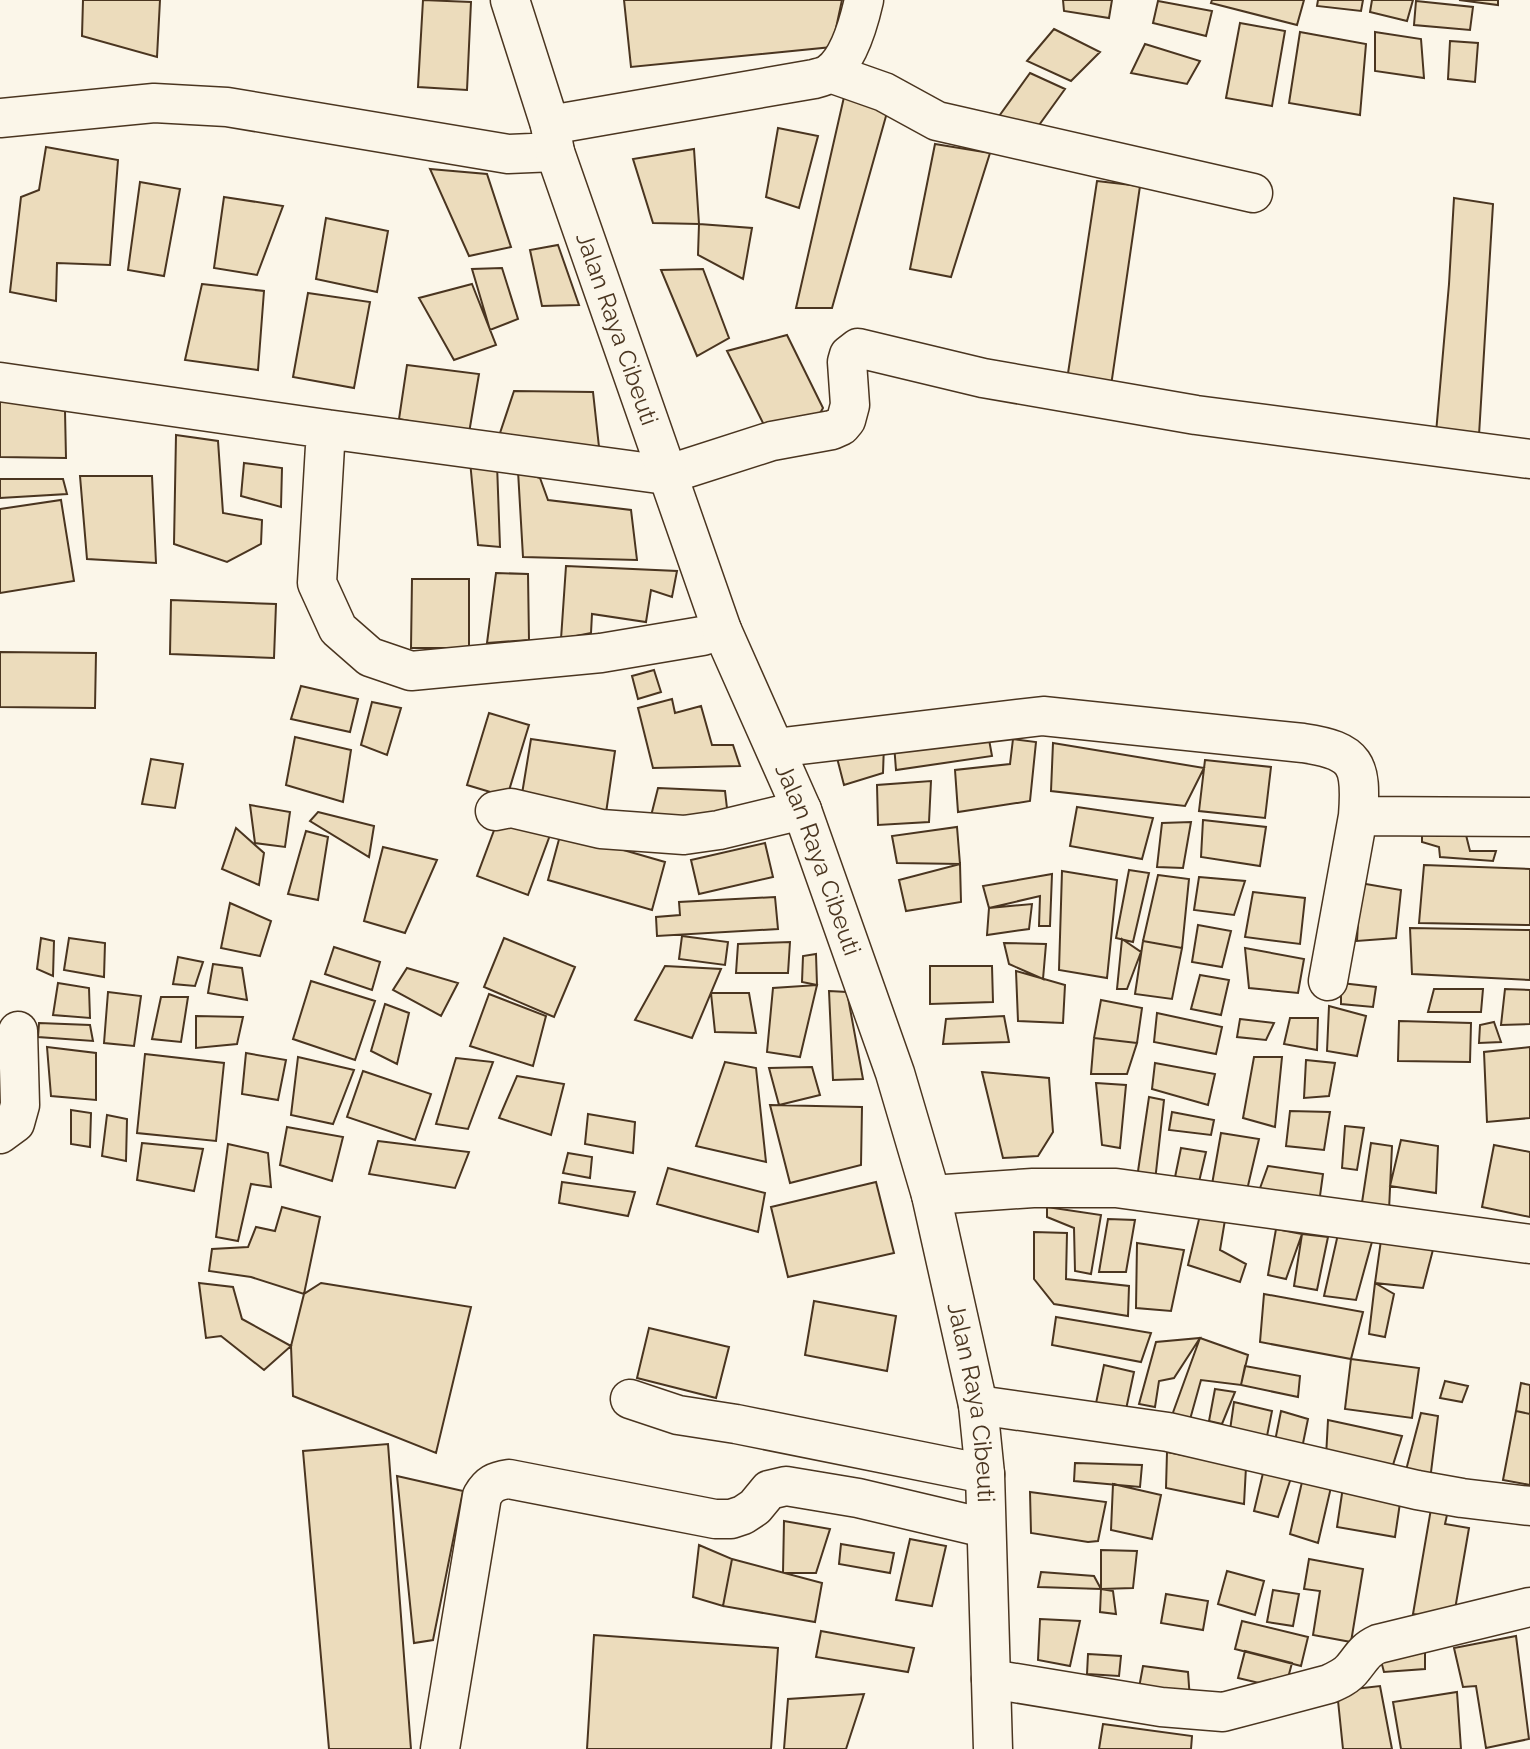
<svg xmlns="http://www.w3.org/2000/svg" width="1530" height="1749" font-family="Raleway,sans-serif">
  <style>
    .building { fill: #ecdcbc; stroke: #4a3520; stroke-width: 2 }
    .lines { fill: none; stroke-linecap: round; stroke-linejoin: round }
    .minor-casing { stroke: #4a3520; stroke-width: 41 }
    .secondary-casing { stroke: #4a3520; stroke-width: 41 }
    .minor { stroke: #fbf6e9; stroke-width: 38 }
    .secondary { stroke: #fbf6e9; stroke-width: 38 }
    .labels { text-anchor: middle; stroke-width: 5; stroke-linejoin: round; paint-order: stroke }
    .street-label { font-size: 24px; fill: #4a3520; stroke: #fbf6e9 }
  </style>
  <rect width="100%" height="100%" fill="#fbf6e9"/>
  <path class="building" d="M83 0H160L157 57 82 36Z
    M423 0 471 2 467 90 418 87Z
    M624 0H842L832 47 631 67Z
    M1063 0H1112L1109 18 1064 11Z
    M1212 0H1304L1297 25 1211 3Z
    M1318 0H1363L1361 11 1317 6Z
    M1372 0H1413L1407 21 1370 12Z
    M1459 0H1498V5Z
    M1158 1 1212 11 1206 36 1153 23Z
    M1416 1 1473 7 1470 30 1414 25Z
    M1240 23 1285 31 1272 106 1226 98Z
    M1054 29 1100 52 1071 81 1027 61Z
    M1300 32 1366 44 1360 115 1289 103Z
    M1375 32 1421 39 1424 78 1375 71Z
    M1450 41 1478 43 1475 82 1448 79Z
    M1145 44 1200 61 1187 84 1131 73Z
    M1030 73 1065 89 1034 132 997 119Z
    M844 97 888 109 832 308H796Z
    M778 128 818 136 799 208 766 197Z
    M935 144 990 153 951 277 910 269Z
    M46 147 118 160 110 265 57 263 56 301 10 292 21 197 39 190Z
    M694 149 699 224 653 223 633 159Z
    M430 169 487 174 511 247 469 256Z
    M1097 181 1140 186 1111 386 1067 380Z
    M140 182 180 189 164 276 128 270Z
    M224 197 283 206 257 275 214 268Z
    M1454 198 1493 204 1479 435 1436 433 1449 284Z
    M326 218 388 231 377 292 316 279Z
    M699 224 752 228 743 279 698 255Z
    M558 245 579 305 542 306 530 250Z
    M502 268 518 319 490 330 472 269Z
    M703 269 729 338 697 356 661 270Z
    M202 284 264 291 258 370 185 360Z
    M472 284 496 345 454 360 419 298Z
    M308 293 370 302 354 388 293 377Z
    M787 335 823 408 819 415 764 425 727 351Z
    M407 365 479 374 469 433 399 419Z
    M514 391 593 392 599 447 497 442Z
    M0 397 65 411 66 458 0 457Z
    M176 435 218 441 223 513 262 520 261 544 227 562 174 544Z
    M470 461 497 464 500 547 478 545Z
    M244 463 282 468 281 507 241 496Z
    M518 471 540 478 548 500 631 510 637 560 523 557Z
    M80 476H152L156 563 87 559Z
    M0 479H63L67 494 0 498Z
    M61 500 74 581 0 593V509Z
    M566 566 677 571 672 597 651 590 646 622 592 614 591 633 561 639Z
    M496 573 528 574 529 640 487 643Z
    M412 579H469V648H411Z
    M171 600 276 604 274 658 170 654Z
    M0 652 96 653 95 708 0 707Z
    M654 670 661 692 638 699 632 676Z
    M301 686 358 699 350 732 291 719Z
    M672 699 675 713 701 706 712 745H733L740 766 653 768 638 708Z
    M372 702 401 708 387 755 361 745Z
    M489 713 529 725 507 797 467 785Z
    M988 734 992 756 896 770 894 744Z
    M295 737 351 750 343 802 286 785Z
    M531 739 615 751 606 813 521 800Z
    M1013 739 1036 742 1030 801 958 812 955 770 1010 764Z
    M1053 743 1204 768 1185 806 1051 791Z
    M884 744 883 773 844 785 836 754Z
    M151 759 183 764 175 808 142 804Z
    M1205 760 1271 767 1265 818 1199 811Z
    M931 781 929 822 878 825 877 785Z
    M658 788 725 791 728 817 651 816Z
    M250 805 290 812 285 847 255 843Z
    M1077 807 1153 818 1142 859 1070 846Z
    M318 812 374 826 369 857 310 821Z
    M499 817 550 835 528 895 477 876Z
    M1203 820 1266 827 1260 866 1201 857Z
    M1191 822 1183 868 1157 867 1162 823Z
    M957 827 960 864 897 863 892 836Z
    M236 828 264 853 259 885 222 869Z
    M1422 830 1465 831 1470 851H1496L1493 861 1440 857 1439 847 1422 842Z
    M306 831 328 837 318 900 288 894Z
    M561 832 665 862 652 910 548 880Z
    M765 843 773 877 699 894 691 860Z
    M383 847 437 860 405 933 364 921Z
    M960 864 961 902 906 911 899 880Z
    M1424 865 1530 869V925L1419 923Z
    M1129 870 1149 873 1133 942 1116 938Z
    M1062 871 1117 880 1107 978 1059 970Z
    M1052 874 1050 926H1039L1040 896 989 908 983 886Z
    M1158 875 1189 879 1182 948 1143 941Z
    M1199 877 1245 881 1234 915 1194 910Z
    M1360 883 1401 890 1396 938 1357 941Z
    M1253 892 1305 898 1300 944 1245 937Z
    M775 897 778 929 657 936 656 917 680 915 679 902Z
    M230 903 271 921 260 956 221 948Z
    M1032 904 1029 929 987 935 989 908Z
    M1198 925 1231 931 1222 967 1192 962Z
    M1410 928 1530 930V980L1412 974Z
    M682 936 728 942 725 965 679 959Z
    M41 938 54 941 53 976 37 969Z
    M69 938 105 943 104 977 64 970Z
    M504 938 575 967 554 1017 484 987Z
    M1122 939 1141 952 1127 989H1117Z
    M1143 941 1182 948 1172 999 1135 994Z
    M790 942 788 973H736L738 944Z
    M1004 943 1046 944 1043 979 1009 964Z
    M334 947 380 962 372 990 325 974Z
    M1245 948 1304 959 1298 993 1249 988Z
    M816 954 817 985 802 982 803 956Z
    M178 957 203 962 195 986 173 984Z
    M213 964 242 968 247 1000 208 993Z
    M665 966 721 969 692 1038 635 1020Z
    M930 966H992L993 1002 930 1004Z
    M407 968 458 983 441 1016 393 990Z
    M1016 971 1065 985 1063 1023 1018 1021Z
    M1200 975 1229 980 1221 1015 1191 1009Z
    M311 981 375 1001 355 1060 293 1039Z
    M58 983 89 988 90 1018 53 1015Z
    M1341 983 1376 987 1373 1007 1341 1004Z
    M817 985 800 1057 767 1052 773 988Z
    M1434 989H1483L1481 1012H1428Z
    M1505 989 1530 990V1024L1501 1025Z
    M829 991 847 992 863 1079 833 1080Z
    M108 992 141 996 134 1046 104 1043Z
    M711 993H749L756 1033 715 1032Z
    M489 994 546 1016 533 1066 470 1046Z
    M161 997H188L181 1042 152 1039Z
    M1101 1000 1142 1008 1137 1043 1094 1038Z
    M385 1004 409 1013 397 1064 371 1051Z
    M1329 1006 1366 1016 1357 1056 1327 1051Z
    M1157 1013 1222 1027 1216 1054 1154 1042Z
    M196 1016 243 1017 237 1044 196 1048Z
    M1004 1016 1009 1042 943 1044 946 1019Z
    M1290 1018H1318L1317 1050 1284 1044Z
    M1240 1019 1274 1023 1266 1040 1237 1037Z
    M1399 1021 1471 1023 1470 1062 1398 1061Z
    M1494 1022 1501 1042 1479 1043 1480 1025Z
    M39 1023 90 1025 93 1041 38 1037Z
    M1094 1038 1137 1043 1127 1074H1091Z
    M47 1047 96 1053V1100L51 1096Z
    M1530 1047V1118L1487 1122 1484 1052Z
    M246 1053 286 1060 278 1100 242 1094Z
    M145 1054 224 1063 216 1141 137 1133Z
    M298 1057 354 1070 333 1124 291 1115Z
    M1254 1057H1282L1275 1127 1243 1118Z
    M456 1058 493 1062 468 1129 436 1124Z
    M1306 1060 1335 1063 1329 1096 1304 1098Z
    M725 1062 756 1068 766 1162 696 1146Z
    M1155 1063 1215 1074 1208 1105 1152 1089Z
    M812 1067 820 1095 779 1105 769 1068Z
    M363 1071 431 1094 415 1140 347 1117Z
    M982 1072 1049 1078 1053 1132 1038 1156 1003 1158Z
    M517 1076 564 1084 551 1135 499 1118Z
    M1096 1083 1126 1085 1120 1148 1102 1145Z
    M1149 1097 1164 1100 1155 1181 1137 1178Z
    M770 1105 862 1107 861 1165 790 1183Z
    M71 1110 91 1113 90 1147 71 1144Z
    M1290 1111 1330 1112 1324 1150 1286 1146Z
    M1172 1112 1214 1120 1211 1135 1169 1130Z
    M588 1114 635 1122 633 1153 585 1144Z
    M107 1115 127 1119 126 1161 102 1156Z
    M1345 1126 1364 1128 1357 1170 1342 1168Z
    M287 1127 343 1137 332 1181 280 1165Z
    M1221 1133 1259 1139 1247 1190H1211Z
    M1401 1140 1438 1146 1436 1193 1390 1186Z
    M378 1141 469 1152 455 1188 369 1174Z
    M142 1143 203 1149 194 1191 137 1180Z
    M1371 1143 1392 1146 1389 1210 1361 1209Z
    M228 1144 268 1153 271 1187 251 1184 238 1241 216 1237Z
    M1494 1145 1530 1152V1217L1482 1207Z
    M1181 1148 1206 1152 1198 1186 1174 1182Z
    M568 1153 592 1157 590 1178 563 1173Z
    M1268 1166 1323 1174 1319 1203 1259 1191Z
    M668 1168 765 1193 758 1232 657 1204Z
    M562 1182 635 1192 628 1216 559 1203Z
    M876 1182 894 1253 788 1277 771 1207Z
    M282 1207 320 1217 304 1294 251 1277 209 1271 212 1249 248 1247 256 1227 275 1231Z
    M1047 1207 1101 1215 1091 1274 1075 1271 1074 1228 1047 1217Z
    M1201 1211 1225 1220 1220 1250 1246 1264 1240 1282 1188 1265Z
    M1108 1219 1135 1220 1126 1272H1099Z
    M1276 1229 1302 1234 1286 1279 1268 1275Z
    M1034 1232 1067 1233 1066 1279 1129 1286 1128 1316 1054 1304 1034 1279Z
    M1382 1233 1435 1242 1423 1288 1375 1283Z
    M1302 1234 1328 1237 1317 1290 1294 1286Z
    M1338 1234 1373 1238 1356 1300 1324 1296Z
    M1137 1243 1184 1250 1171 1311 1136 1308Z
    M199 1283 233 1287 242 1319 291 1346 264 1370 221 1336 206 1338Z
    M321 1283 471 1307 436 1453 293 1396 291 1346 304 1294Z
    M1375 1283 1394 1294 1385 1337 1369 1334Z
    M1264 1294 1363 1312 1351 1359 1260 1342Z
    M814 1301 896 1316 887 1371 805 1355Z
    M1056 1317 1151 1333 1141 1362 1052 1345Z
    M649 1328 729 1347 716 1398 637 1378Z
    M1200 1338 1248 1355 1241 1385 1201 1380 1189 1423 1171 1418Z
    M1200 1338 1174 1378 1159 1381 1155 1407 1139 1404 1156 1342Z
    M1351 1359 1419 1368 1412 1418 1345 1409Z
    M1104 1365 1134 1372 1125 1414 1095 1408Z
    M1245 1366 1300 1376 1298 1397 1241 1385Z
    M1445 1381 1468 1386 1462 1402 1440 1398Z
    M1521 1383 1530 1385V1414L1516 1411Z
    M1215 1389 1235 1392 1222 1424 1209 1421Z
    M1234 1402 1272 1411 1265 1446 1229 1437Z
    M1281 1411 1308 1419 1301 1453 1274 1446Z
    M1516 1411 1530 1414V1485L1503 1480Z
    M1421 1413 1438 1416 1430 1480 1405 1474Z
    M1328 1420 1402 1436 1392 1468 1326 1457Z
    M388 1444 411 1749H329L303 1451Z
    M1167 1452 1246 1467 1244 1504 1166 1488Z
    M1075 1463 1142 1465 1140 1487 1074 1481Z
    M1263 1473 1292 1475 1278 1517 1254 1511Z
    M397 1476 463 1491 433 1640 414 1643Z
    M1302 1482 1332 1483 1318 1543 1290 1534Z
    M1113 1484 1161 1495 1152 1539 1111 1530Z
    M1343 1487 1401 1496 1395 1537 1337 1527Z
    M1030 1492 1106 1502 1098 1541 1088 1542 1031 1533Z
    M1432 1503 1449 1506 1445 1524 1469 1528 1453 1621 1413 1614Z
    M784 1521 830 1529 816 1573H783Z
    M910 1539 946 1546 932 1606 896 1600Z
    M841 1544 894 1553 890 1573 839 1564Z
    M699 1545 732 1559 723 1606 693 1597Z
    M1101 1550 1137 1551 1133 1588 1101 1589Z
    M732 1559 822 1583 815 1622 723 1606Z
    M1309 1559 1363 1569 1351 1642 1313 1635 1320 1591 1304 1589Z
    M1227 1571 1264 1581 1255 1615 1218 1604Z
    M1041 1572 1094 1576 1101 1589 1038 1587Z
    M1101 1589 1113 1591 1116 1614 1100 1612Z
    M1273 1590 1299 1594 1293 1626 1267 1622Z
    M1166 1594 1208 1601 1203 1630 1161 1623Z
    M1040 1619 1080 1621 1070 1666 1038 1660Z
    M1242 1621 1308 1637 1301 1666 1235 1649Z
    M821 1631 914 1648 908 1672 816 1657Z
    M594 1635 778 1648 771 1749H587Z
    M1516 1636 1529 1739 1486 1748 1476 1686 1463 1687 1454 1648Z
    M1425 1644V1669L1384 1672 1380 1657Z
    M1245 1651 1292 1663 1285 1689 1238 1678Z
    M1088 1654 1121 1656 1119 1676 1087 1674Z
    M1143 1666 1188 1672 1190 1700 1138 1693Z
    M1380 1686 1392 1749H1343L1337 1691Z
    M1457 1692 1461 1749H1401L1393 1702Z
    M864 1694 846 1749H784L788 1699Z
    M1103 1724 1192 1736 1191 1749H1099Z"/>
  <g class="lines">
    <g class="minor-casing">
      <path id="minor" d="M830 73 884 92 937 121 1253 193
        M0 118 154 103 227 107 508 154 555 152
        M550 125 814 79C818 78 826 76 830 73 849 59 859 22 864 0
        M0 382 326 429 666 475 772 441 832 430 841 426 846 420 850 405 847 362 849 355 858 348 983 378 1196 415 1530 459
        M326 429 317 583 338 629 370 657 411 671 601 653 702 636 722 630
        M775 748 1043 716 1303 743C1357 751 1362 764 1358 816L1328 981
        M495 811 511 808 601 829 684 835 719 830 802 810
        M1358 816 1530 817
        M0 1134 15 1123 20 1105 18 1031
        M931 1195 1033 1188H1116L1530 1244
        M630 1399 678 1415 736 1424 985 1474
        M978 1405 1168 1432 1417 1490 1462 1498 1530 1506
        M991 1679 1161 1707 1223 1712 1329 1684C1338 1680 1347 1676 1353 1668 1362 1657 1365 1650 1378 1644L1530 1607
        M440 1749 482 1496C489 1484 495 1481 509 1479L715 1519H731L743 1515 755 1507 769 1490 786 1486 858 1498 985 1528"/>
    </g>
    <g class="secondary-casing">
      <g id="secondary">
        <path id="s1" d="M510 0 550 125 555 152 722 630 802 810 895 1073 931 1195 978 1405 985 1474 993 1749"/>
      </g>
    </g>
    <use href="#minor" class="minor"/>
    <use href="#secondary" class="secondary"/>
  </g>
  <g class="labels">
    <g class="street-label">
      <text dy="8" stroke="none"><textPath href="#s1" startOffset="346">Jalan Raya Cibeuti</textPath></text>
      <text dy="8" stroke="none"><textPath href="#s1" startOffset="914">Jalan Raya Cibeuti</textPath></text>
      <text dy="8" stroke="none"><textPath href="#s1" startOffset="1480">Jalan Raya Cibeuti</textPath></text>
    </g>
  </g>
</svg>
